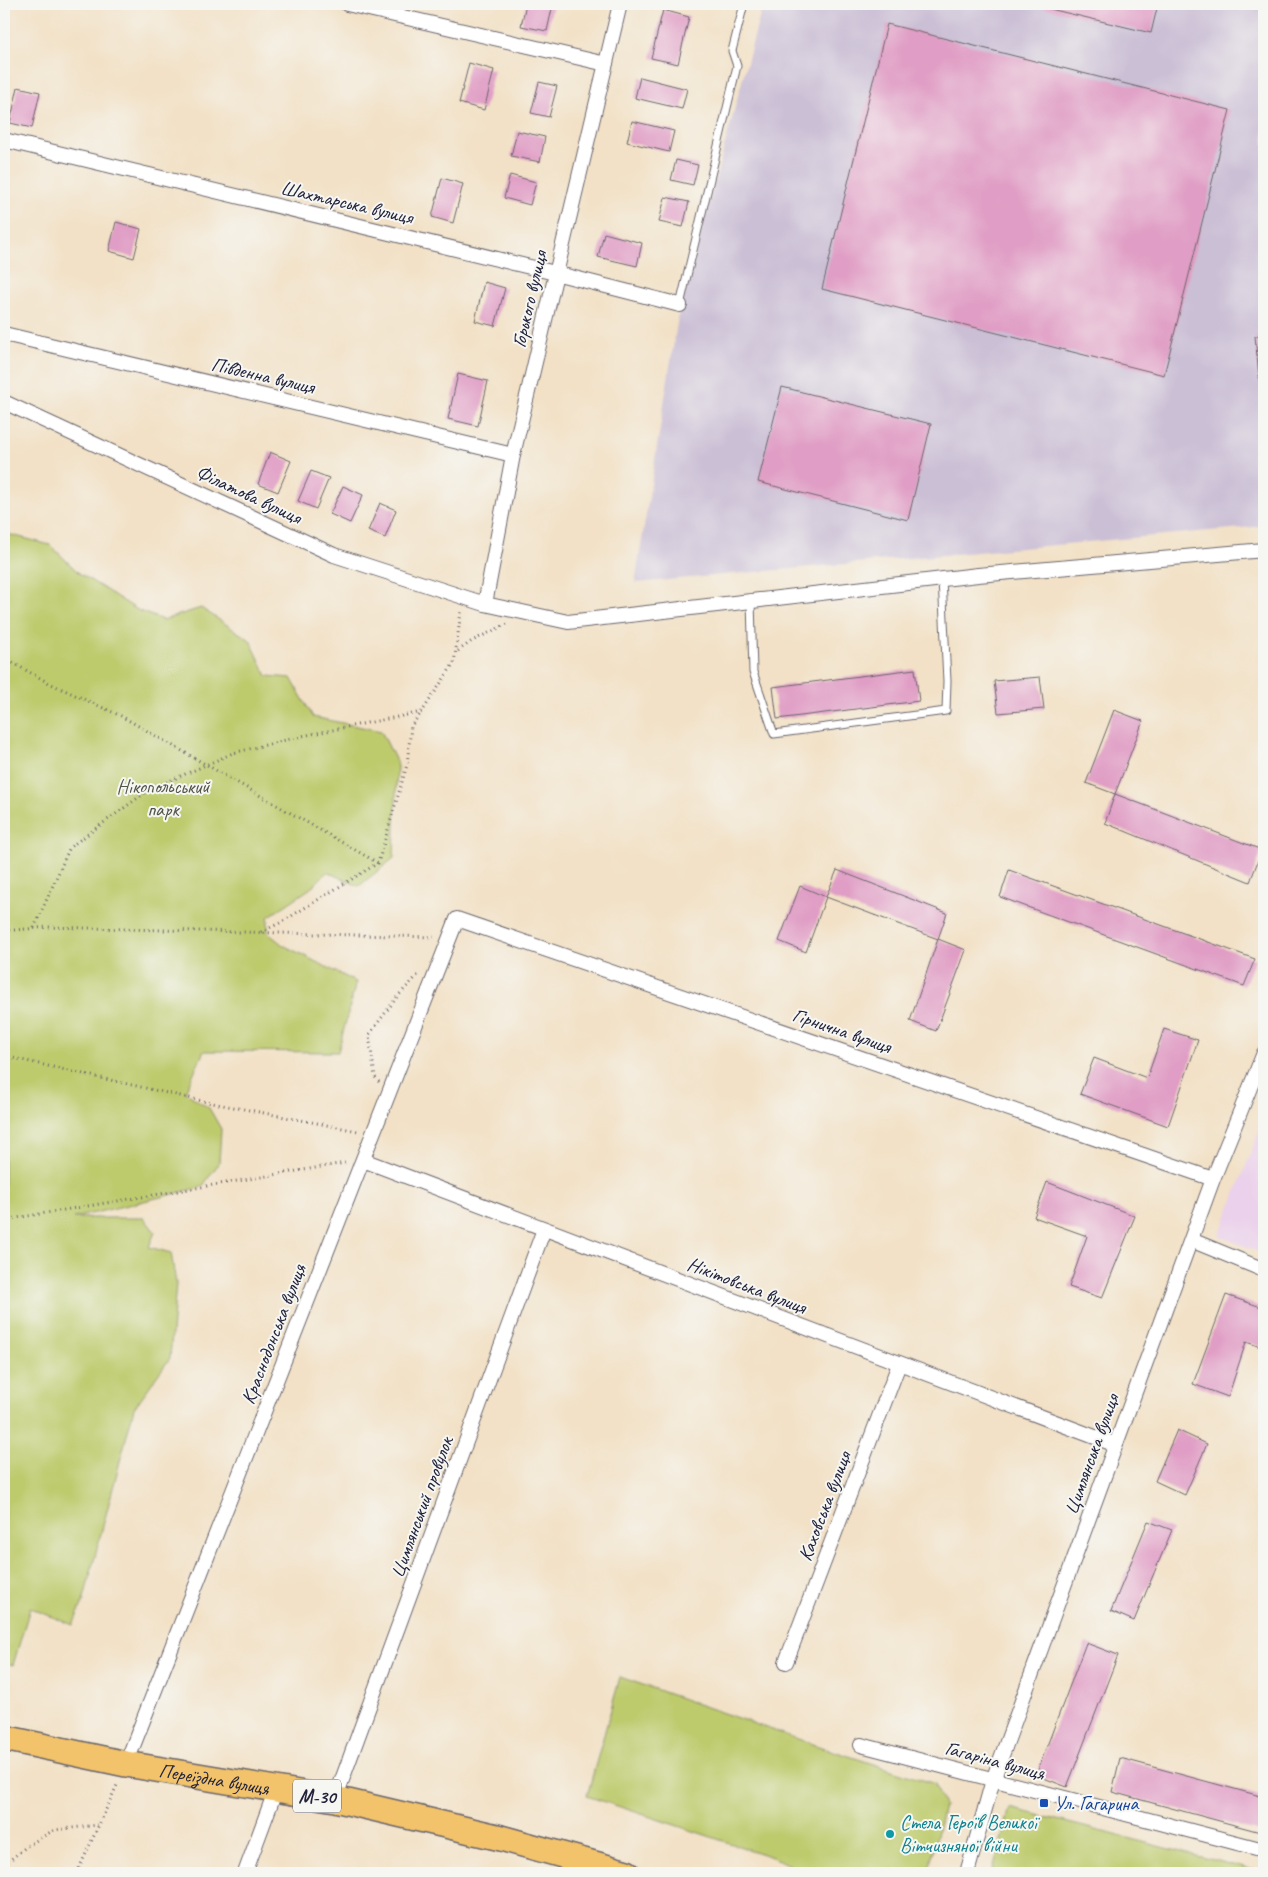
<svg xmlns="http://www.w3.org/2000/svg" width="1268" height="1877" font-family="Caveat,sans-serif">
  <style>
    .built { fill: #ebd1eb }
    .industrial { fill: #cbbfd5 }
    .green { fill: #becb6d; stroke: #707654 }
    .building { fill: #e09dc5 }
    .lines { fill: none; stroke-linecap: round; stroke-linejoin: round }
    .lane-casing { stroke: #6b656c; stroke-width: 9 }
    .street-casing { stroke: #6b656c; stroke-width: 16 }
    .highway-casing { stroke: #6b656c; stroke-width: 28 }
    .path { stroke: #6b656c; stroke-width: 3; stroke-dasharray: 1 4; stroke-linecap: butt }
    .lane { stroke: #fff; stroke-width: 7 }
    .street { stroke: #fff; stroke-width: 14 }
    .highway { stroke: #f2c36a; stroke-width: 25 }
    .transit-dot { fill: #1a4fb4; stroke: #f6f6f2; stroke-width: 2 }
    .culture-dot { fill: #0f9aa8; stroke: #f6f6f2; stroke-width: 2 }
    .labels { text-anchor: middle; stroke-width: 4; stroke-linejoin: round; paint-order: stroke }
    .shield { fill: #f6f6f2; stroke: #626272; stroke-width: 1 }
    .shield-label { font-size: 19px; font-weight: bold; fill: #22223b }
    .street-label { font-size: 20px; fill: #22223b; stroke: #f6f6f2 }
    .park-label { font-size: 20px; fill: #51554a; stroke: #f6f6f2 }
    .transit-label { font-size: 20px; fill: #164399; stroke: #f6f6f2; text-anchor: start }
    .culture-label { font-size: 20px; fill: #0d838f; stroke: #f6f6f2; text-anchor: start }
  </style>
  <rect width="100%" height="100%" fill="#f6f6f2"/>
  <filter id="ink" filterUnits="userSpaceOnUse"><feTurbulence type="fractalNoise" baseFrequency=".02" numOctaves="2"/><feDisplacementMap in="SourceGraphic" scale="10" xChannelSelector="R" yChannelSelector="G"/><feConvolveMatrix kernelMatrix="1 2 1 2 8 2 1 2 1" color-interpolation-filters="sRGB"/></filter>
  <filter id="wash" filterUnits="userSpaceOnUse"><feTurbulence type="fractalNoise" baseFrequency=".0096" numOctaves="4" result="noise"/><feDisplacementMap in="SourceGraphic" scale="20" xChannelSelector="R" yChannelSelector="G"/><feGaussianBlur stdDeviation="1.12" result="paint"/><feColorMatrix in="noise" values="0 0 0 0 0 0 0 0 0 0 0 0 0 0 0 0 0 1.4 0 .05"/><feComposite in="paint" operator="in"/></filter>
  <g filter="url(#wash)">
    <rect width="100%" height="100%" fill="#f2e1c6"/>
    <path class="built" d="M1264 1118V1254L1219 1236Z"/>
    <path class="industrial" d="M763 4H1264V526L635 583 678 317Z"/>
    <path class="green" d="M4 533 50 545 79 573 139 611 163 620 201 608 250 640 267 676 291 678 313 717 381 731 397 763 394 858 359 886 327 872 311 888 268 917V933L283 945 356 982 338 1052 204 1051 185 1092 209 1108 221 1129 219 1163 202 1187 74 1218H144L155 1232 149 1247 171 1253 176 1283 170 1358 134 1408 83 1602 73 1625 30 1608 13 1665 4 1663Z
      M620 1677 815 1745 935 1784 944 1806 928 1873H804L775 1858 587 1796Z
      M1010 1808 1264 1873H992Z"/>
    <g id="blocks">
      <path class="building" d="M526 4H553L547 31 521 26Z
        M1029 4H1158L1151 33Z
        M663 10 689 17 678 64 651 58Z
        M887 24 1230 110 1164 375 822 289Z
        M469 63 494 70 484 110 459 103Z
        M640 77 687 89 682 109 635 98Z
        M539 82 557 86 549 117 531 113Z
        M18 87 40 92 32 128 10 123Z
        M632 121 674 131 669 152 627 142Z
        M517 131 545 137 540 162 511 156Z
        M676 160 698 165 693 185 671 180Z
        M510 175 536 182 530 205 504 198Z
        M442 178 463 184 453 223 432 217Z
        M665 197 689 202 683 227 659 222Z
        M116 222 141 229 134 258 109 251Z
        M604 233 642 243 637 266 598 257Z
        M484 282 505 288 495 326 475 321Z
        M1264 335V417H1263L1255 336Z
        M458 374 488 381 478 426 448 419Z
        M782 387 931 424 908 520 758 482Z
        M270 452 291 461 278 492 258 484Z
        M311 471 329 478 316 509 298 501Z
        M343 486 363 495 350 523 330 514Z
        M380 503 396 510 385 538 368 531Z
        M915 669 919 701 777 719 773 687Z
        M1040 677 1044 709 998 713 994 681Z
        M1114 710 1143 721 1115 794 1086 783Z
        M1115 794 1262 850 1264 844V851L1262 850 1250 882 1105 823Z
        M837 870 947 913 938 939 826 897Z
        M1009 870 1255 959 1244 986 1000 897Z
        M800 886 826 897 806 952 779 941Z
        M938 939 966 950 936 1031 910 1021Z
        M1164 1029 1198 1040 1168 1126 1080 1094 1094 1058 1147 1078Z
        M1047 1182 1135 1216 1102 1298 1069 1287 1087 1236 1034 1217Z
        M1226 1295 1264 1308V1348L1246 1342 1228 1397 1193 1384Z
        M1177 1430 1207 1444 1185 1495 1155 1481Z
        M1148 1521 1172 1530 1134 1621 1111 1611Z
        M1086 1643 1118 1655 1067 1787 1036 1775Z
        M1120 1758 1264 1797V1833L1112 1792Z"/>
    </g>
  </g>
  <g filter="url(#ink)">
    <use href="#blocks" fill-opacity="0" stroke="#6b656c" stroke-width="1"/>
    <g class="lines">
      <g class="lane-casing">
        <path id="lane" d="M680 305 737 66 732 51 744 4
          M751 601 753 672 774 734 946 711 947 681 942 579"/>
      </g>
      <g class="street-casing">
        <path id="street" d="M347 4 606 64
          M4 140 555 273 680 305
          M4 334 513 455
          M4 402 334 555 485 604 568 622 978 575 1264 550
          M485 604 513 455 620 4
          M363 1160 1116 1445
          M1191 1240 1264 1270
          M786 1662 899 1364
          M861 1745 1264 1850
          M126 1764 457 919 1213 1179
          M335 1799 544 1229
          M245 1873 276 1789
          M967 1873 993 1780 1213 1179 1264 1053"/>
      </g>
      <g class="highway-casing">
        <g id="highway">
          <path id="s1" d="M4 1738 126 1764 335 1799 501 1838 627 1873"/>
        </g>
      </g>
      <path class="path" d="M458 651 472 641 507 624
        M4 658 49 683 121 716 378 863
        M34 928 70 847 149 790 233 753 302 736 422 712 454 663 461 612
        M4 931 48 927 434 937
        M261 932 280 923 378 863 407 765 411 726 421 713
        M4 1056 207 1102 358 1131
        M379 1082 375 1077 369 1035 397 997 418 975
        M4 1220 345 1163
        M4 1865 27 1846 54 1830 98 1825
        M77 1873 118 1783"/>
      <use href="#lane" class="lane"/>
      <use href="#street" class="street"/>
      <use href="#highway" class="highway"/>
    </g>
  </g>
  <rect class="transit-dot" x="1039" y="1798" width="10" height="10" rx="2.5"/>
  <circle class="culture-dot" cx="890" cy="1834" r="5"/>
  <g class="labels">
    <rect class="shield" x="293" y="1779.5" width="48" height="33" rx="4"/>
    <g class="shield-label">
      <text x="317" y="1803">М-30</text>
    </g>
    <g class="street-label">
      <text transform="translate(347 202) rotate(13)" y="7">Шахтарська вулиця</text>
      <text transform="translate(529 299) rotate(-77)" y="7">Горького вулиця</text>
      <text transform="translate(263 375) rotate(13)" y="7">Південна вулиця</text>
      <text transform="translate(249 494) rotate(25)" y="7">Філатова вулиця</text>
      <text transform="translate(842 1030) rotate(19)" y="7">Гірнична вулиця</text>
      <text transform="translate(747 1285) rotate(21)" y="7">Нікітовська вулиця</text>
      <text transform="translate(273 1334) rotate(-69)" y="7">Краснодонська вулиця</text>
      <text transform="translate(1091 1454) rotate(-70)" y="7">Цимлянська вулиця</text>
      <text transform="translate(824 1506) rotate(-69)" y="7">Каховська вулиця</text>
      <text transform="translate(421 1507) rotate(-70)" y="7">Цимлянський провулок</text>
      <text transform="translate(995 1760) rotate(15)" y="7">Гагаріна вулиця</text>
      <text dy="7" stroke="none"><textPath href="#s1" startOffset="214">Переїздна вулиця</textPath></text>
    </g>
    <g class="park-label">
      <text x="163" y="793">Нікопольський<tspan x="163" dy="23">парк</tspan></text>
    </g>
    <g class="transit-label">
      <text x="1054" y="1810">Ул. Гагарина</text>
    </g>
    <g class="culture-label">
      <text x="900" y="1829">Стела Героїв Великої<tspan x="900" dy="23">Вітчизняної війни</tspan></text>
    </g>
  </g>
  <rect width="1268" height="1877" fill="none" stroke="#f6f6f2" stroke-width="20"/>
</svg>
